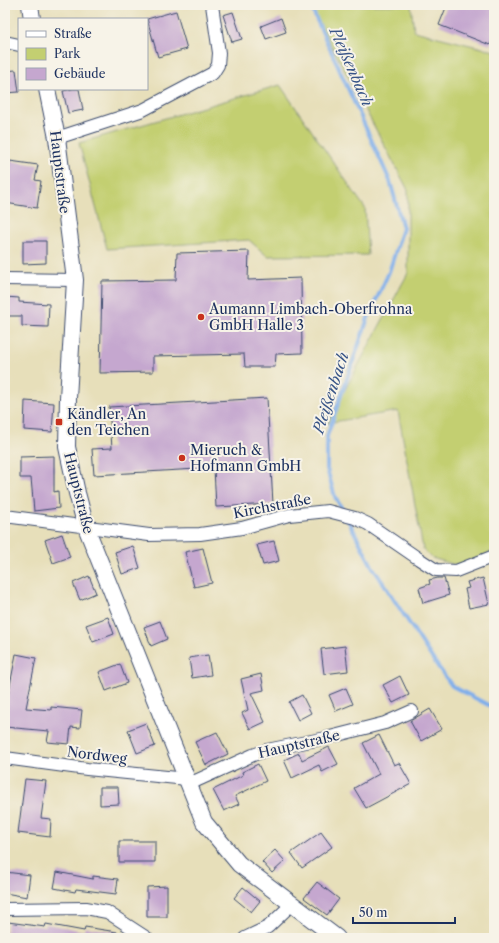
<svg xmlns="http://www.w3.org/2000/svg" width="499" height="943" font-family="'Libre Caslon Text',serif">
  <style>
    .green { fill: #c3cf71; stroke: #6f7f68 }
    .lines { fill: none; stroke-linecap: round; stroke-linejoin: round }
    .stream { stroke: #80afea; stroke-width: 4 }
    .building { fill: #c5a7cf }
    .minor-casing { stroke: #3a496c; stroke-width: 14 }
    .tertiary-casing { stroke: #3a496c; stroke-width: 18 }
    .minor { stroke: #fff; stroke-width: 12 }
    .tertiary { stroke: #fff; stroke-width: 16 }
    .poi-dot { fill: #c8321e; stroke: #f7f3e8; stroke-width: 1.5 }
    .labels { text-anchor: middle; stroke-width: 4; stroke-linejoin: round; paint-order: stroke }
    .street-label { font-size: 14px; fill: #1b2f5e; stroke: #f7f3e8 }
    .poi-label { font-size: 14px; fill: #1b2f5e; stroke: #f7f3e8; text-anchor: start }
    .water-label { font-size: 15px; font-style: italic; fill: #395588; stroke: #f7f3e8 }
  </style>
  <rect width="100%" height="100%" fill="#f7f3e8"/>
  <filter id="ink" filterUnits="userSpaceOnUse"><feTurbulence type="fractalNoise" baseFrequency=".025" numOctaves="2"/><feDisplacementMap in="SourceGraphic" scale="8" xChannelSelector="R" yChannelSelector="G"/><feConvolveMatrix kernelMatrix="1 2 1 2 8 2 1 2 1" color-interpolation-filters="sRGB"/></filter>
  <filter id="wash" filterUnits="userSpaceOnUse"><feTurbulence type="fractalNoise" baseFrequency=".012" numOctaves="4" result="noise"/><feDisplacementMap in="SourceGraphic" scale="16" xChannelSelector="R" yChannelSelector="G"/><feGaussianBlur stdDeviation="0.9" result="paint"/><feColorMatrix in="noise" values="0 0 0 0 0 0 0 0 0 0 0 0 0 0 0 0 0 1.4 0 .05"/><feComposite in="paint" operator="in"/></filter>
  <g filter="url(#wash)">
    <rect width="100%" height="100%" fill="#e7dfba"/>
    <path class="green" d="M310 5H411L414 31 494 51V551L459 566 432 558 423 549 398 411 327 423 408 273V190Z
      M280 85 365 208 368 255 267 256 249 240 107 249 79 143Z"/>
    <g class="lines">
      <path class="stream" d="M310 5 390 181 403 228 389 272 368 318 327 436V469L335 497 344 512
        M347 518 372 566 434 661 452 686 494 708"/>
    </g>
    <g id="blocks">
      <path class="building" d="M447 5H494V36L490 45 439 25Z
        M176 11 187 49 158 57 147 19Z
        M233 12 242 39 232 42 223 15Z
        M281 18 286 32 266 39 261 26Z
        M16 70 19 92 5 93V71Z
        M73 89H79L83 110 68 113 63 91Z
        M10 161 38 165 35 180 41 181 37 208 5 203V172L8 173Z
        M23 241H46V263L23 264Z
        M249 251 248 280 301 278 302 353 276 354 275 367H245L244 354 153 356V372L100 373 102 281 176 280 177 253Z
        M5 297 19 298V302L49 304 48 327 22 326V316H5Z
        M267 398 273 504 216 507 214 468 94 475 92 449 112 448 109 407Z
        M25 401 54 403 52 432 24 430Z
        M54 456V492L58 491 59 508 34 511 31 478H20V457Z
        M62 534 70 557 53 563 45 540Z
        M274 541 279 561 263 565 257 545Z
        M133 546 140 568 122 574 115 552Z
        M203 548 212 583 194 587 185 552Z
        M89 576 96 593 80 600 73 583Z
        M438 578H444L449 595 423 603 419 588 430 584 429 580Z
        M483 578 489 604 469 608 465 589 469 588 467 582Z
        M108 617 114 634 93 642 86 625Z
        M160 621 167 639 151 646 144 627Z
        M345 646 348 671 324 674 321 649Z
        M16 654 36 658 26 708 51 710V707L82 710 80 728 71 727 69 744 47 742 49 731 5 727V706H6Z
        M208 655 211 675 192 678 189 658Z
        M120 664 127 683 106 691 99 672Z
        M261 674 264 690 251 693 265 722 250 729 242 713 248 710 241 679Z
        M400 676 409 695 393 703 383 685Z
        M346 688 353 704 336 711 329 695Z
        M302 695 311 713 298 720 289 702Z
        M430 709 442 729 421 741 410 721Z
        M146 723 155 746 137 753 128 730Z
        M217 732 228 754 206 765 195 742Z
        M379 735 394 765 399 763 411 784 366 808 354 788 379 774 363 743Z
        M329 747 338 764 322 772 319 765 292 778 284 760 299 753 302 760Z
        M258 764 266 781 235 796 239 804 224 811 213 790 243 775 242 772Z
        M25 779 46 781 41 818 51 819 50 837 18 833Z
        M100 787H118L119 804 100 805Z
        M321 832 332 847 302 868 291 853Z
        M119 841H155V862H119Z
        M275 850 285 861 272 873 262 862Z
        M5 872 30 875 27 897 5 893Z
        M57 872 93 879V876L118 879 116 894 76 889 75 892 54 888Z
        M317 882 339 899 327 915 304 898Z
        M167 886V917H147V887Z
        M243 887 260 901 251 912 234 898Z
        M8 922 45 927 46 924 84 931 85 927 117 932 116 938H5Z"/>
    </g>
  </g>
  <g filter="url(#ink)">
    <use href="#blocks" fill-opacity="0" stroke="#3a496c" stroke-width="1"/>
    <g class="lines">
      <g class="minor-casing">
        <path id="minor" d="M5 42 19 45
          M57 138 143 110 213 73 218 65 219 53 212 5
          M5 279 75 280
          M5 516 149 535 200 534 242 528 289 515 328 511 355 518 368 524 419 559 436 570 456 571 494 556
          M5 758 87 769 187 779
          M189 784 253 755 267 750 326 738 385 723 412 711
          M5 909 86 908 107 912 147 938
          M245 938 268 927 292 904"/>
      </g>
      <g class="tertiary-casing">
        <path id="tertiary" d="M30 5 32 19
          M47 89 57 138 75 280 68 398 67 447 77 493 86 527 204 822 239 864 337 938"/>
      </g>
      <use href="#minor" class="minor"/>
      <use href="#tertiary" class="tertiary"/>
    </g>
  </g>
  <g class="poi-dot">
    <circle cx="201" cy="317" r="4"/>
    <rect x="55" y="418" width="8" height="8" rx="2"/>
    <circle cx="182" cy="458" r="4"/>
  </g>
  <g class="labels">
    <g class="street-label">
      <text transform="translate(60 172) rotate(83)" y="5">Hauptstraße</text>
      <text transform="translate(79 493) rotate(76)" y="5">Hauptstraße</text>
      <text transform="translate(272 506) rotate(-11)" y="5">Kirchstraße</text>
      <text transform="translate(299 744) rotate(-13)" y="5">Hauptstraße</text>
      <text transform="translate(97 755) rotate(7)" y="5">Nordweg</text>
    </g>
    <g class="poi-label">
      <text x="209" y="314">Aumann Limbach-Oberfrohna<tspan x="209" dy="16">GmbH Halle 3</tspan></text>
      <text x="67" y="419">Kändler, An<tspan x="67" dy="16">den Teichen</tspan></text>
      <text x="190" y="455">Mieruch &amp;<tspan x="190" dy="16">Hofmann GmbH</tspan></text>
    </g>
    <g class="water-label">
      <text transform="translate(351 67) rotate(66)" y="5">Pleißenbach</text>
      <text transform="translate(331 393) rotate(-72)" y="5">Pleißenbach</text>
    </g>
  </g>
  <rect width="499" height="943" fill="none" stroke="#f7f3e8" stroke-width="20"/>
  <rect x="18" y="18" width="130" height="72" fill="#f7f3e8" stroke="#9fa5b1"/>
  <rect x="26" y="31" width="20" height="6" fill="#ffffff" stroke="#9fa5b1"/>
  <text x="54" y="38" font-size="12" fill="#1b2f5e">Straße</text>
  <rect x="26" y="48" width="20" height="12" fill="#c3cf71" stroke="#9fa5b1"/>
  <text x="54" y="58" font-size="12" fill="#1b2f5e">Park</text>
  <rect x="26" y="68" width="20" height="12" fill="#c5a7cf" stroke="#9fa5b1"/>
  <text x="54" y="78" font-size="12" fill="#1b2f5e">Gebäude</text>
  <path d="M353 917v6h102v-6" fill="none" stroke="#1b2f5e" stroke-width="2"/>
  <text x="359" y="917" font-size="12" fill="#1b2f5e" stroke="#f7f3e8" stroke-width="3" paint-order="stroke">50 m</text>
</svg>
